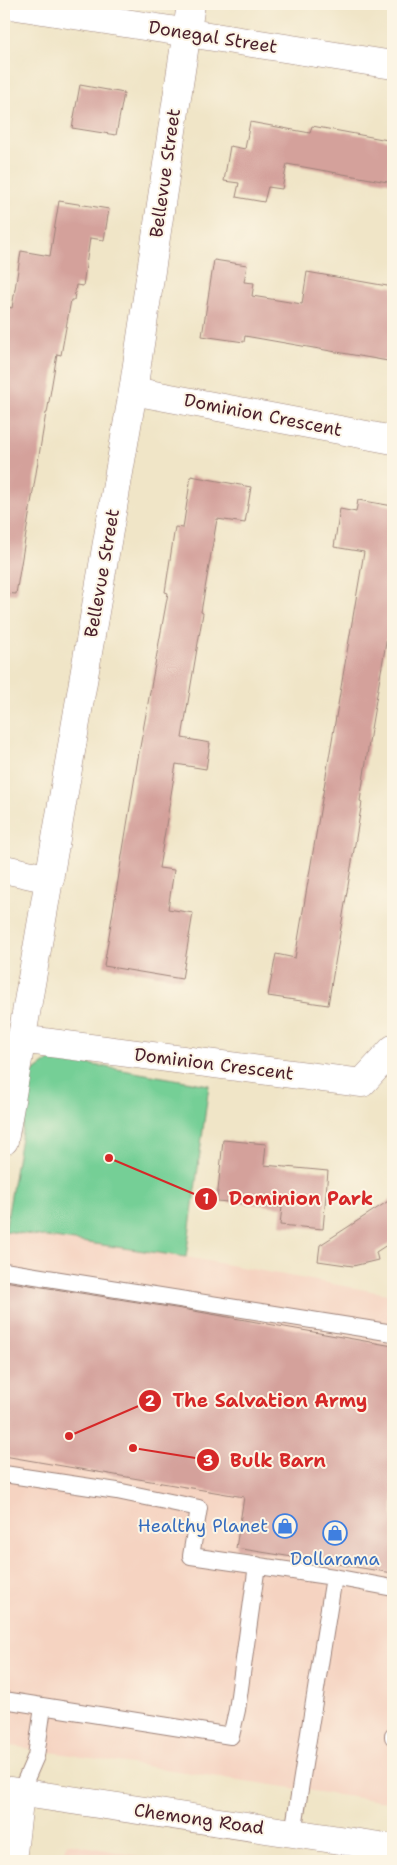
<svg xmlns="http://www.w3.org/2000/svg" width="397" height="1865" font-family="'Shantell Sans',sans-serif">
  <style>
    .built { fill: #f5d3c1 }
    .green { fill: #75cf96; stroke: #607760 }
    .building { fill: #d4a19b }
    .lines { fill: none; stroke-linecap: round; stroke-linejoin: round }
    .lane-casing { stroke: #9d8279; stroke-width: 18 }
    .street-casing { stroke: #9d8279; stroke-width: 29 }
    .secondary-casing { stroke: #9d8279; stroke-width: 29 }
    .lane { stroke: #fff; stroke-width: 16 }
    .street { stroke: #fff; stroke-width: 28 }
    .secondary { stroke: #fff; stroke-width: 28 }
    .labels { text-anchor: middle; stroke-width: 4; stroke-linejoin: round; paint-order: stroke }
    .street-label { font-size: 18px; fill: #4a1f2b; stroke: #fcf5e5 }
    .shop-label { font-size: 18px; fill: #366cbe; stroke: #fcf5e5; text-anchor: end }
    .leader { fill: none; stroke: #d62828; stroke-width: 2 }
    .callout-dot { fill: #d62828; stroke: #fcf5e5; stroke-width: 2 }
    .mark-label { font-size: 15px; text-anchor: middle; font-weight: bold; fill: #fff }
    .callout-label { font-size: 19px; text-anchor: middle; font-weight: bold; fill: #d62828; stroke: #fcf5e5; stroke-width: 4; stroke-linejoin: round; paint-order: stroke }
  </style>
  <rect width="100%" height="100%" fill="#fcf5e5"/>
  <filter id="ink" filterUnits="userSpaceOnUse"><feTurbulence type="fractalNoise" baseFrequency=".02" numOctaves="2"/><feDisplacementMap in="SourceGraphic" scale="10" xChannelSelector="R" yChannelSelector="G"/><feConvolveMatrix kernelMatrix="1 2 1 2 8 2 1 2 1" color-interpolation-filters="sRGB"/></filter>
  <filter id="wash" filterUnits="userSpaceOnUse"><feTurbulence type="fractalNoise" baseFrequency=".0096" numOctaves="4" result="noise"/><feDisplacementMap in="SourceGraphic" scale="20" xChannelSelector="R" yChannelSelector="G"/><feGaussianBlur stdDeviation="1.12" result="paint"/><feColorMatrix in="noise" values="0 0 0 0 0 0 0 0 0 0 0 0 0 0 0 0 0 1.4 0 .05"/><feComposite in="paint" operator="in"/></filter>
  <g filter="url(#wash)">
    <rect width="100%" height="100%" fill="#f0e5c7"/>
    <path class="built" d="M4 1231 186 1257 393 1295V1803L4 1745Z
      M67 1843 166 1861H63Z"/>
    <path class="green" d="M53 1058 209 1085 186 1257 5 1231 32 1073Z"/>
    <g id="blocks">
      <path class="building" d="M80 85 124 93 116 135 72 128Z
        M250 122 310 133 312 126 393 141V183L287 164 282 189 268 187 264 202 236 197 239 183 224 181 230 146 245 149Z
        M59 201 109 209 104 240 90 238 83 286 76 285 74 300H71L61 355 57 354 47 413H46L16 594 4 593V327L7 307 12 308 21 251 50 256Z
        M214 260 247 265 244 282 254 283 252 296 302 304 307 272 393 287V333L388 361 245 336 244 342 202 336Z
        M191 476 251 487 245 523 217 519 201 612 203 613 182 738 210 743 206 769 176 764 159 868 174 870 168 909 193 913 182 979 104 966 138 758 168 593 165 592 175 527 183 528Z
        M358 500 393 506V609L388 638 387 637 372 723 360 801 362 802 328 1005 268 996 276 954 295 958 364 552 334 547 340 509 356 512Z
        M223 1140 266 1144 264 1165 328 1171 323 1229 280 1225 282 1207 217 1201Z
        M393 1198V1241L376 1252 378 1260 353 1266 318 1261 320 1245Z
        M4 1281 188 1310 393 1346V1573L236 1548 244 1497 4 1456Z"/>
    </g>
  </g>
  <g filter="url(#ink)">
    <use href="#blocks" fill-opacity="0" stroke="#9d8279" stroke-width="1"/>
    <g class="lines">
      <g class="lane-casing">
        <path id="lane" d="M4 1271 393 1333
          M4 1474 117 1491 199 1508 191 1556 334 1577 393 1588
          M4 1700 231 1736 237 1710 257 1565
          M393 1736V1737
          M20 1793 36 1756 43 1707
          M293 1833 334 1577"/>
      </g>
      <g class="street-casing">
        <path id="street" d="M4 4 393 65
          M133 391 393 440
          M4 869 50 879
          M20 1039 362 1083 393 1049
          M4 1141 133 391 191 4
          M12 1861 20 1793"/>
      </g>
      <g class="secondary-casing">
        <path id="secondary" d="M4 1790 393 1848"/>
      </g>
      <use href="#lane" class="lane"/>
      <use href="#street" class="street"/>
      <use href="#secondary" class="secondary"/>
    </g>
  </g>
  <defs>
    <g id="shop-ring" transform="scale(1.25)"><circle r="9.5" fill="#fcf5e5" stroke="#3f7fe0" stroke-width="1.5"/><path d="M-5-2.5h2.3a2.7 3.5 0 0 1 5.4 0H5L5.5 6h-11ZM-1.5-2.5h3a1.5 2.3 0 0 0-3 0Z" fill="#3f7fe0"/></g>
  </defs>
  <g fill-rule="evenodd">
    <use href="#shop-ring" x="285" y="1526"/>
    <use href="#shop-ring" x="335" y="1533"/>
  </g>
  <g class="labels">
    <g class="street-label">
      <text transform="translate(213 37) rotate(9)" y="6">Donegal Street</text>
      <text transform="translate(165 173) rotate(-82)" y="6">Bellevue Street</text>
      <text transform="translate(263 415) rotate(11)" y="6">Dominion Crescent</text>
      <text transform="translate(102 573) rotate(-80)" y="6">Bellevue Street</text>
      <text transform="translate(214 1064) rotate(7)" y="6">Dominion Crescent</text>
      <text transform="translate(199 1819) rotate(8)" y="6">Chemong Road</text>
    </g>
    <g class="shop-label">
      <text x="268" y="1532">Healthy Planet</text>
      <text x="335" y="1565" text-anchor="middle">Dollarama</text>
    </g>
  </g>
  <path class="leader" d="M109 1158L206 1199M69 1436L150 1401M133 1448L208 1460"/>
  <g class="callout-dot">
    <circle cx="109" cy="1158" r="5"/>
    <circle cx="69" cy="1436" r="5"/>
    <circle cx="133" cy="1448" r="5"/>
    <circle cx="206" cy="1199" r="12"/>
    <circle cx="150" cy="1401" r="12"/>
    <circle cx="208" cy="1460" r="12"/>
  </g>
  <g class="mark-label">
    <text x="206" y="1204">1</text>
    <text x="150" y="1406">2</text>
    <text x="208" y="1466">3</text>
  </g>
  <g class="callout-label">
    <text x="301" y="1205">Dominion Park</text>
    <text x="270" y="1407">The Salvation Army</text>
    <text x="278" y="1467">Bulk Barn</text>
  </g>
  <rect width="397" height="1865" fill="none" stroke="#fcf5e5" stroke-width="20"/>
</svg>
